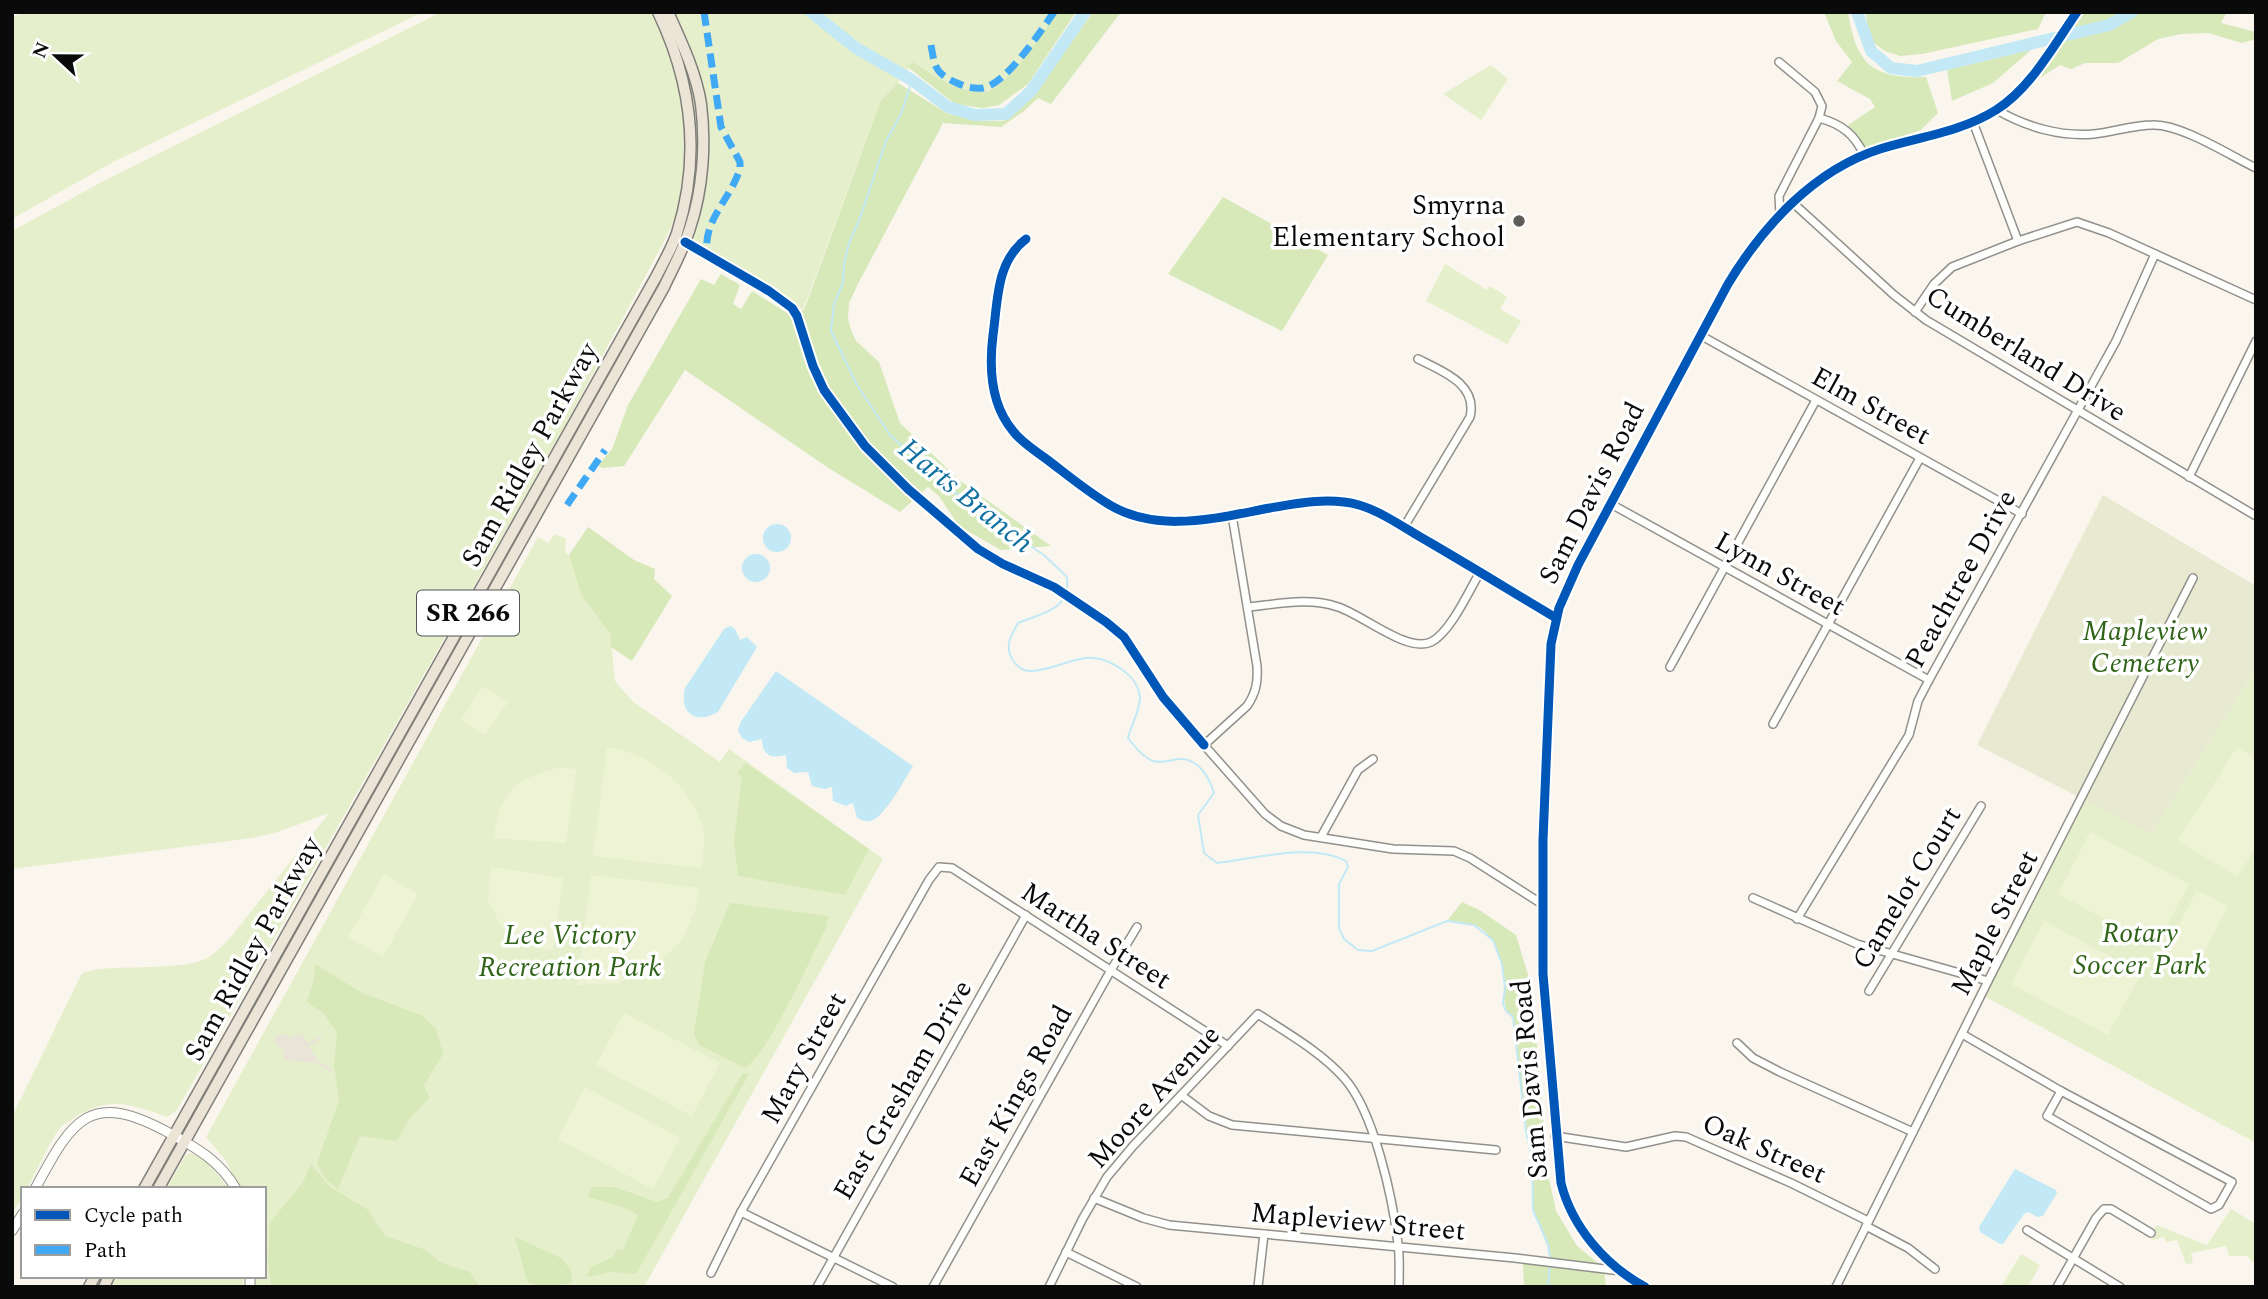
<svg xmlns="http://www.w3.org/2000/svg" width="2268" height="1299" viewBox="0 0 2268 1299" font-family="Spectral,serif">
<rect width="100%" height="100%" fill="#faf6ed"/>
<g fill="#e6efcb">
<polygon points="27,12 423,12 115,161 12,219 12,17"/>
<path d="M441,12H1057C1041,35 1014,80 988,90C983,93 972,92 966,90C947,86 929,73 913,63L898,83L881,100L803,310L692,238L693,235L674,219L669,232L562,431L177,1110L167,1117C130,1103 104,1095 70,1121C67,1123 64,1124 61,1127C52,1136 35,1175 27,1189H23V1197L12,1213V1117L81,975C93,962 177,973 205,959C215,954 222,946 230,938L329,813L275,833L252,838L12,869V231L102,182Z"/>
<polygon points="1491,65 1508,79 1481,120 1443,94"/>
<polygon points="1445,264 1487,290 1490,286 1507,297 1500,309 1521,321 1507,344 1426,301"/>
<polygon points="555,534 566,539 565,552 569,555 581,594 610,634 615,681 632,701 720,762 729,749 883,859 644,1287 254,1287 253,1276 264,1276 264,1189 240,1189 226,1161 206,1137 538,537 548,543"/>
<polygon points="2256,669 2256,1143 1984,996 2083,799 2151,834"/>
<polygon points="191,1153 206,1160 229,1189 166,1189 186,1155"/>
<polygon points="2231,1209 2256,1224 2256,1265 2247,1256 2229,1256 2226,1246 2191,1253 2193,1263 2186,1264 2177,1240 2166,1242 2164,1237 2152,1240 2156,1225 2207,1245"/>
<polygon points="2021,1254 2040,1265 2028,1287 2001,1287"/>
<polygon points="117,1276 243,1276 243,1287 111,1287"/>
</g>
<g fill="#d7e8b9">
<path d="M1057,12H1076L1028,84L999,105L983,108L955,104L908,67L912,62C929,72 947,86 966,90C972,92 983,93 988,91C1012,81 1042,34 1057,12Z"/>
<polygon points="1093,12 1121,12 1051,104 1038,98 1024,111 1001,127 943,123 858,284 849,303 848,318 851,330 856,341 879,362 900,423 959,480 1051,546 1001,550 959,526 939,496 928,487 900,512 827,467 685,370 624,466 603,468 598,466 612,449 628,405 701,279 714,285 721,274 740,285 733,304 741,309 752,291 787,313 804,310 881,100 898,83 948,114 983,121 1003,121 1035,94"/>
<path d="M1824,12H1848C1856,65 1873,79 1926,77L1938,113L1921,130L1866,148L1847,126L1875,107L1870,99L1837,81L1852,62L1836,41Z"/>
<polygon points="1866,12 2046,12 2038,29 1922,54 1900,56 1885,51 1874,43 1867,28"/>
<polygon points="2082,12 2227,12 2221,23 2256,32 2256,39 2242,43 2208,33 2181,34 2158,39 2118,63 2085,63 2071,69 2060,65 2040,78"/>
<polygon points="2031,50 1993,83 1952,101 1947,70"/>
<polygon points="1223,197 1328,255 1282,331 1168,274"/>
<polygon points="588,527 634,560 655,569 654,579 672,596 632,661 611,647 610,634 581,594 569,555"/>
<polygon points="746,763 869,849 845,895 738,876 734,842 742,777 737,773"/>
<path d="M1462,902L1481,911L1516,935L1532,988L1548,1174L1556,1211L1577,1246L1604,1268L1606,1287H1524L1523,1263L1531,1260L1550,1263L1551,1255L1533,1210L1532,1158L1526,1131L1513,1018C1502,1007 1505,1002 1505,988C1505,965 1497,935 1475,925C1467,922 1456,922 1447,921Z"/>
<path d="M730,903L828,916L826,928C810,959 770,1051 745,1068L699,1045L694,1034L705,962Z"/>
<polygon points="315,964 362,993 423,1016 436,1029 443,1054 424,1085 429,1098 409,1119 397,1141 360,1136 338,1189 325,1178 317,1164 339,1100 334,1065 337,1032 324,1014 307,1002 314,980"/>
<polygon points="743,1073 749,1074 636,1274 612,1272 587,1277 591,1267 613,1257 617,1249 623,1250 638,1215 623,1207 588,1197 592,1187 614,1187 657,1202 668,1198"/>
<polygon points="311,1164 330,1187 367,1209 385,1236 423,1249 442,1263 470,1272 480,1287 271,1287 268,1260 270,1223 303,1182"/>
<path d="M515,1237L561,1258L571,1270L572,1283C557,1285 539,1290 527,1281Z"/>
</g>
<polygon fill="#e7ead0" points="2103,495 2256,586 2256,669 2151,834 1977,745"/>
<g fill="#eff3d5">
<polygon points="483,686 508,702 485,735 461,720"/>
<path d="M607,747C650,754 688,782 702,825C706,837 702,855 702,868L593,856Z"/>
<polygon points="2237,747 2256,759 2256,848 2237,877 2178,840"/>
<path d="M558,768L576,769L566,843L494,838C500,791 514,780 558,768Z"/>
<polygon points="2090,832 2189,884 2156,946 2058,894"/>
<polygon points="491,867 563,878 553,951 522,944 502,928 488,900"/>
<polygon points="384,874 418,894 383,957 348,937"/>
<polygon points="591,875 700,888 695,911 682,940 658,965 619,983 577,985"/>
<polygon points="2197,890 2228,906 2195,970 2164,954"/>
<polygon points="2044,921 2141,973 2108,1035 2011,984"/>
<polygon points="624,1013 720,1063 692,1116 596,1065"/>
<polygon points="585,1087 680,1138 653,1189 558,1139"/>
</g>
<polygon fill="#eae4d8" points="285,1034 293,1041 290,1036 301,1034 308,1043 322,1036 323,1038 309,1046 318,1061 331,1068 332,1073 317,1063 285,1060 282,1050 288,1050 277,1046 274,1036"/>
<g fill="#c2e9f5">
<circle cx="777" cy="538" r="14"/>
<circle cx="756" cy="568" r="14"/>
<path d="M730,626L735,629L740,640L747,637L757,647L718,712C696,725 679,713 685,688L724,629Z"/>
<path d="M776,671L913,766C905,779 886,814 873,820C867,823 862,820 857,818L853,803L846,806L833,801L832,787L825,789L812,786L808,772L794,773L787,768L786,755C771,759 762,755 762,739L749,742L742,738L738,731L740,723Z"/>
<polygon points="2015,1169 2056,1190 2057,1193 2043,1216 2037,1217 2029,1212 2024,1214 2003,1244 2000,1244 1980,1232 1979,1227"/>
</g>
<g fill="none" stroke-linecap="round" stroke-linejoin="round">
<g stroke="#c2e9f5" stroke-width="2">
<path d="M912,80L901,114L886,141L860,218L849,243L844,264L843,283L834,304L831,331L857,385L890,435L946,486L1045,556L1067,577C1071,610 1043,613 1018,623C1015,629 1010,636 1009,643C1007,657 1018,672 1033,671C1071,667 1087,643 1124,671C1133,678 1139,686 1140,697C1140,711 1131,725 1128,738C1135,747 1143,757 1153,761C1163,764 1172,759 1181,759C1199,759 1210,779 1214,793L1198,815L1204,853L1217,863C1254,859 1312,842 1346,861L1348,867L1339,884V928L1344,939L1358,950L1372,951L1447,921L1474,925L1493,940L1502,964L1505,988L1503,1003L1506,1011L1513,1017L1526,1131L1532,1158L1533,1210L1548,1244L1550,1258"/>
<polyline points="1548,1287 1550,1263"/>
</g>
<g stroke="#c2e9f5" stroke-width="12">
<polyline points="811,12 856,48 912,80 948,107 975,115 1006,114 1031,91 1085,12"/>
<polyline points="1857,12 1871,51 1891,68 1917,71 2109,25 2132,12"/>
</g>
<defs>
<g id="minor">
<polyline points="1779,62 1815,92 1822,106 1819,118 1779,196 1780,214"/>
<path d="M1997,110C2026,127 2061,137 2094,134C2113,132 2133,125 2153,125C2181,124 2229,155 2256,168"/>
<path d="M1819,118C1842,124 1855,135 1864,155"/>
<polyline points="1973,122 2018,241"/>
<polyline points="1792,202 1894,295 1926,320 2256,516"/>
<path d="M1026,239C996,262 998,300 993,335C989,367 991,405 1013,431C1021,442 1034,450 1045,458C1065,473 1084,489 1105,502C1155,535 1216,518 1270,508C1298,503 1330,497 1359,505C1383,512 1407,530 1429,542C1472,567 1514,593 1556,618"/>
<polyline points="1915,312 1934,284 1952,267 2018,241 2077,222 2109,233 2256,300"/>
<polyline points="1700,335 2022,514"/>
<polyline points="2189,477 2256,341"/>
<polyline points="1611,504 1929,680"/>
<path d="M1232,515L1257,666C1258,682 1256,693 1247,706L1204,745L1265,814L1281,826L1304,835L1393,849L1454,851L1470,858L1542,904"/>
<path d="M1404,527L1470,417C1478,384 1442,371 1418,359"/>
<path d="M1248,607C1278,604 1309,597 1338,607C1363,615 1407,653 1431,642C1450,633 1469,591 1480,572"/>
<polyline points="1670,667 1816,400"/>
<polyline points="1773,724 1920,458"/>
<polyline points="1321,837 1358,770 1373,759"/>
<polyline points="1753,898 1857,944 1988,981"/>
<polyline points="1797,919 1909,735 1918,701 1929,680 2116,341 2155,254"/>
<polyline points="1869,991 1981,806"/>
<polyline points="1962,1034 2061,1091"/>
<polyline points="1737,1043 1753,1058 1780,1072 1913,1132"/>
<polygon points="2061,1091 2232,1182 2219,1205 2211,1209 2047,1116"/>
<polyline points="1181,1095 1209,1116 1232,1125 1496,1150"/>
<polyline points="1555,1136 1626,1147 1675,1136 1686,1137 1791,1183 1868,1221"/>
<polyline points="1094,1198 1143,1218 1169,1225 1515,1258 1621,1271"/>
<polyline points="741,1212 893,1287"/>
<polyline points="1866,1226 1908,1248 1935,1269"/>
<polyline points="2027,1230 2120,1287"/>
<polyline points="1066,1252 1137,1287"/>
<polyline points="711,1273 741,1212 929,880 939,867 952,868 1228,1046"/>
<polyline points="817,1287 1026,915"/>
<polyline points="933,1287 1111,970 1137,927"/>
<path d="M1049,1287L1083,1218L1107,1177L1133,1146L1258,1014C1287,1033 1321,1052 1344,1078C1374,1111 1393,1199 1398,1244C1400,1258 1399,1273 1399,1287"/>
<polyline points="1258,1287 1264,1234"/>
<polyline points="1836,1287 1988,981 2193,578"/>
<polyline points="2057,1287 2096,1218 2104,1209 2111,1209 2151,1233"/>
</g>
<g id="tertiary">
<path d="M35,1189C73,1118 90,1089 171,1134C197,1148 221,1162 236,1189"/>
<polyline points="12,1231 23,1213"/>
<polyline points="250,1276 250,1287"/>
<path d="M1645,1287C1605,1265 1572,1227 1561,1183L1543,974V840L1551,644L1559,608L1578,565L1728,284C1763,226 1814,170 1880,149C1919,137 1961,132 1996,110C2031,88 2054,45 2077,12"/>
</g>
<g id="primary">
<path d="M144,1189L656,277C663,263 672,248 677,233C701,157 692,83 658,12"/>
<path d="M158,1189L664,287C673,268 684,248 690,228C703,189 706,144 701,104C696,72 681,41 668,12"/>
<polyline points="89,1287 95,1276"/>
<polyline points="104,1287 109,1276"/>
</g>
</defs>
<use href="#minor" stroke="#92908c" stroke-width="10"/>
<use href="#tertiary" stroke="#92908c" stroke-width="11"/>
<use href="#primary" stroke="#7f7e7a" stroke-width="13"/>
<use href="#minor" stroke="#fefefc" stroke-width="7"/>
<use href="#tertiary" stroke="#fefefc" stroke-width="9"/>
<use href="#primary" stroke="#ece4d6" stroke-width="10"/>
<g stroke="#3fa9f5" stroke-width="7" stroke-dasharray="14 7" stroke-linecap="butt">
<path d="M704,12L721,127L740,162V168C731,200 703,218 707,254"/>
<path d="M931,45C935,68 935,73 957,83C965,87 974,89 983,88C1006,84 1041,31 1054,12"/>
<polyline points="567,505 605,450"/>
</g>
<defs>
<g id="cycleway">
<path d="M1026,239C996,262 998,300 993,335C989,367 991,405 1013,431C1021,442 1034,450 1045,458C1065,473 1084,489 1105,502C1155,535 1216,518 1270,508C1298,503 1330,497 1359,505C1383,512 1407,530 1429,542C1472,567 1514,593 1556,618"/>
<polyline points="685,242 769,291 792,308 797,316 813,366 824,390 865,446 908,489 978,549 1003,564 1054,587 1106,622 1124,637 1163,697 1204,745"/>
<path d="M1645,1287C1605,1265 1572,1227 1561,1183L1543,974V840L1551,644L1559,608L1578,565L1728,284C1763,226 1814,170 1880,149C1919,137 1961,132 1996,110C2031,88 2054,45 2077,12"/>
</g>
</defs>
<use href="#cycleway" stroke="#fff" stroke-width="13"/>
<use href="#cycleway" stroke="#0057b8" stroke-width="9"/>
</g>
<circle fill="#5e5d59" stroke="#fff" stroke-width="2.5" cx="1519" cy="221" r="7"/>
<g text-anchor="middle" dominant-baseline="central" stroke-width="7" stroke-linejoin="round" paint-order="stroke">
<rect fill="#fff" stroke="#545454" stroke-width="2" x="417" y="590.5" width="102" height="45" rx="5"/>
<g font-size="26" font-weight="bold" fill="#0a0a0a">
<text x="468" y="613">SR 266</text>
</g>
<g font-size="28" fill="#0a0a0a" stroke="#fff" text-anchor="end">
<text x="1505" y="205">Smyrna<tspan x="1505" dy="32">Elementary School</tspan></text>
</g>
<g font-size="28" fill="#0a0a0a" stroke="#fff">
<text transform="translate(2026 354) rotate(32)">Cumberland Drive</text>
<text transform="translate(1871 406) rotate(29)">Elm Street</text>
<text transform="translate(530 455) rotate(-61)">Sam Ridley Parkway</text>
<text transform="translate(1592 493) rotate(-63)">Sam Davis Road</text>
<text transform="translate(1780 574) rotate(29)">Lynn Street</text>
<text transform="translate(1961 579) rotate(-61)">Peachtree Drive</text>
<text transform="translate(1907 888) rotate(-59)">Camelot Court</text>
<text transform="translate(1995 923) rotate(-63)">Maple Street</text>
<text transform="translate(1096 936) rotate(33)">Martha Street</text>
<text transform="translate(253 949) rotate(-61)">Sam Ridley Parkway</text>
<text transform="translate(804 1058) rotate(-61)">Mary Street</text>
<text transform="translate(1530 1079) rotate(-95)">Sam Davis Road</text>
<text transform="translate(903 1090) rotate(-60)">East Gresham Drive</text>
<text transform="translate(1016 1096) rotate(-61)">East Kings Road</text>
<text transform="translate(1154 1097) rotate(-48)">Moore Avenue</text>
<text transform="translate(1764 1149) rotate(24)">Oak Street</text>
<text transform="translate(1358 1222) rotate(5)">Mapleview Street</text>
</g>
<g font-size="28" font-style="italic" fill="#306419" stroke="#fff">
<text x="2145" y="631">Mapleview<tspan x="2145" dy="32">Cemetery</tspan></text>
<text x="2140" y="933">Rotary<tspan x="2140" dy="32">Soccer Park</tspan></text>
<text x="570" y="935">Lee Victory<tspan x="570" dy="32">Recreation Park</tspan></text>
</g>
<g font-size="30" font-style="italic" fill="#0f70a1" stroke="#fff">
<text transform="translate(966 496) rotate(39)">Harts Branch</text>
</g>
</g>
<rect width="2268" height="1299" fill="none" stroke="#0a0a0a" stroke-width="28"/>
<rect x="21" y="1187" width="245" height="91" fill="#ffffff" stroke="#9d9d9d" stroke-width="2"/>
<rect x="35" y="1210" width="35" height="10" fill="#0057b8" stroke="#9d9d9d" stroke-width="2"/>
<text x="84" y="1222" font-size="21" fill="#0a0a0a">Cycle path</text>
<rect x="35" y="1245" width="35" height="10" fill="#3fa9f5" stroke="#9d9d9d" stroke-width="2"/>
<text x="84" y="1257" font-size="21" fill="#0a0a0a">Path</text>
<g transform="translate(56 56) rotate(292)" stroke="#ffffff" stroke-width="5" paint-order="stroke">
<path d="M0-5L12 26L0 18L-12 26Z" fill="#0a0a0a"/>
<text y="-10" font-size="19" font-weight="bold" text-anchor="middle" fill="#0a0a0a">N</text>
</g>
</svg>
